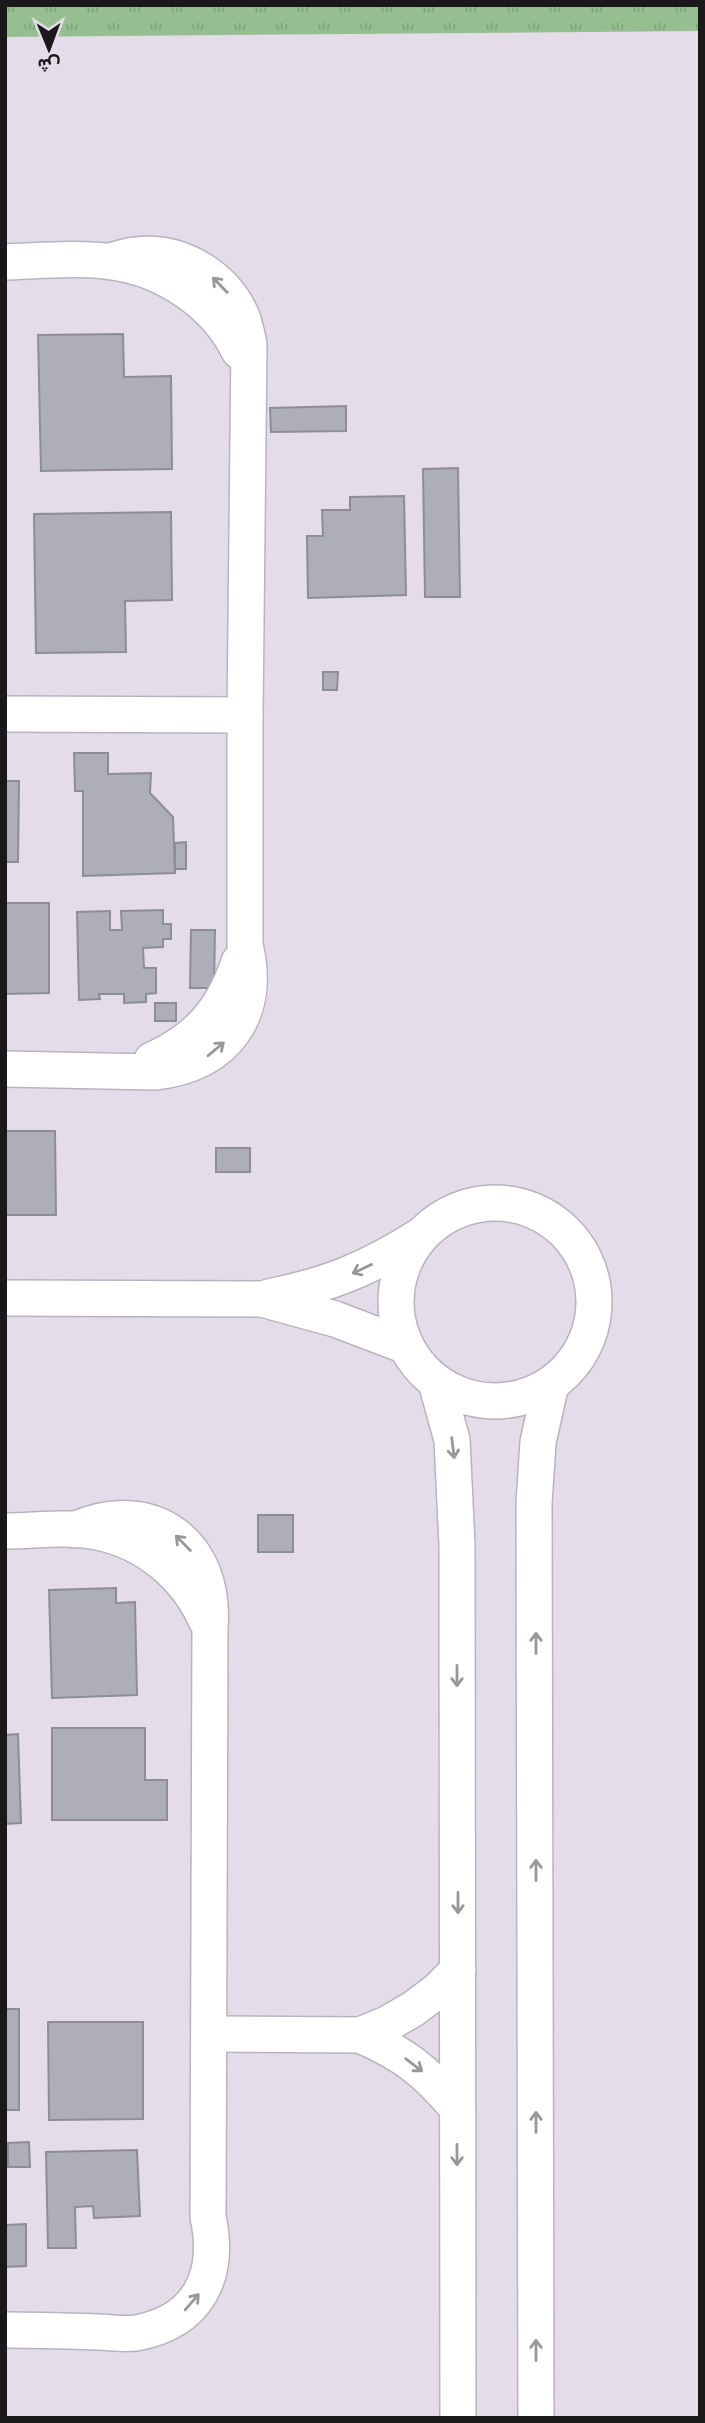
<svg xmlns="http://www.w3.org/2000/svg" width="705" height="2423" viewBox="0 0 705 2423" font-family="Raleway,Vazirmatn,sans-serif">
<defs>
<pattern id="park-tufts" width="24" height="20" patternUnits="userSpaceOnUse" patternTransform="scale(1.75)"><rect width="24" height="20" fill="#96bf91"/><path d="M3 7l-1-3M5 7V3M7 7l1-3M15 17l-1-3M17 17v-4M19 17l1-3" fill="none" stroke="#81a37c"/></pattern>
</defs>
<rect width="100%" height="100%" fill="#e4dde9"/>
<polygon fill="url(#park-tufts)" points="5,5 700,5 700,31 5,37"/>
<g fill="#adaeba" stroke="#8d8d99" stroke-width="2">
<polygon points="123,334 124,377 171,376 172,469 41,471 38,335"/>
<polygon points="346,406 346,431 271,432 270,408"/>
<polygon points="458,468 460,597 425,597 423,469"/>
<polygon points="404,496 406,595 308,598 307,536 323,536 322,510 350,510 350,497"/>
<polygon points="171,512 172,600 125,601 126,652 36,653 34,514"/>
<polygon points="323,672 338,672 337,690 323,690"/>
<polygon points="74,753 108,753 108,774 151,773 150,793 173,817 175,873 83,876 83,791 75,791"/>
<polygon points="5,781 19,781 18,862 5,862"/>
<polygon points="186,842 186,869 175,869 175,843"/>
<polygon points="5,903 49,903 49,993 5,994"/>
<polygon points="163,910 163,924 171,924 171,939 163,939 163,947 143,948 144,968 156,968 156,993 146,994 146,1002 124,1003 124,994 99,994 100,999 79,1000 77,912 110,911 110,930 122,930 121,911"/>
<polygon points="191,930 215,930 214,988 190,988"/>
<rect x="155" y="1003" width="21" height="18"/>
<polygon points="5,1131 55,1131 56,1215 5,1215"/>
<rect x="216" y="1148" width="34" height="24"/>
<rect x="258" y="1515" width="35" height="37"/>
<polygon points="116,1588 116,1603 135,1602 137,1695 52,1698 49,1590"/>
<polygon points="52,1728 145,1728 145,1780 167,1780 167,1820 52,1820"/>
<polygon points="18,1734 21,1823 5,1824 5,1735"/>
<rect x="5" y="2009" width="14" height="101"/>
<polygon points="48,2022 143,2022 143,2119 49,2120"/>
<polygon points="29,2142 30,2167 8,2167 8,2143"/>
<polygon points="137,2150 140,2216 94,2218 93,2206 75,2207 76,2248 48,2248 46,2152"/>
<polygon points="26,2224 26,2266 6,2267 6,2225"/>
</g>
<g fill="none" stroke-linecap="round" stroke-linejoin="round">
<defs>
<g id="street">
<path d="M5,262C37,261 82,257 112,262C164,269 216,303 239,351"/>
<polyline points="5,714 245,715"/>
<path d="M152,1060C199,1039 223,1010 239,962"/>
<path d="M5,1069L155,1072C226,1064 262,1015 245,945V715L249,344C247,335 245,325 242,317C225,277 181,250 137,255C128,255 119,259 110,261"/>
<circle cx="495" cy="1302" r="99"/>
<path d="M269,1297C328,1285 368,1269 420,1236"/>
<polyline points="5,1298 262,1299 335,1319 406,1346"/>
<polyline points="436,1382 452,1440 457,1545 458,2418"/>
<path d="M5,1531C35,1531 68,1526 97,1532C145,1541 186,1575 206,1620"/>
<polyline points="210,2034 360,2035 387,2024 413,2009 437,1991 458,1970"/>
<path d="M360,2035C404,2054 426,2071 457,2108"/>
<path d="M5,2330C36,2330 67,2331 98,2332C110,2332 124,2335 136,2333C198,2322 221,2276 208,2217L210,1628C217,1544 152,1495 74,1530"/>
<polyline points="536,2418 534,1503 538,1442 551,1384"/>
</g>
</defs>
<use href="#street" stroke="#b9b3be" stroke-width="38"/>
<use href="#street" stroke="#fff" stroke-width="35"/>
</g>
<defs><path id="oneway-shaft" d="M-6 0H5M1.5-3L5.5 0L1.5 3" fill="none" stroke-width="1.6" stroke-linecap="round" stroke-linejoin="round" transform="scale(1.75)"/></defs>
<g stroke="#989799">
<use href="#oneway-shaft" transform="translate(220 285) rotate(-134)"/>
<use href="#oneway-shaft" transform="translate(216 1049) rotate(-40)"/>
<use href="#oneway-shaft" transform="translate(362 1269) rotate(155)"/>
<use href="#oneway-shaft" transform="translate(453 1448) rotate(83)"/>
<use href="#oneway-shaft" transform="translate(183 1543) rotate(-135)"/>
<use href="#oneway-shaft" transform="translate(536 1643) rotate(-90)"/>
<use href="#oneway-shaft" transform="translate(457 1676) rotate(90)"/>
<use href="#oneway-shaft" transform="translate(536 1870) rotate(-90)"/>
<use href="#oneway-shaft" transform="translate(458 1903) rotate(90)"/>
<use href="#oneway-shaft" transform="translate(414 2065) rotate(37)"/>
<use href="#oneway-shaft" transform="translate(536 2122) rotate(-90)"/>
<use href="#oneway-shaft" transform="translate(457 2155) rotate(90)"/>
<use href="#oneway-shaft" transform="translate(192 2302) rotate(-49)"/>
<use href="#oneway-shaft" transform="translate(536 2350) rotate(-90)"/>
</g>
<rect width="705" height="2423" fill="none" stroke="#1b181c" stroke-width="14"/>
<g transform="translate(49 49) rotate(179)" stroke="#e4dde9" stroke-width="5" paint-order="stroke">
<path d="M0-5L12 26L0 18L-12 26Z" fill="#1b181c"/>
<text y="-10" font-size="19" font-weight="bold" text-anchor="middle" fill="#1b181c">ش</text>
</g>
</svg>
